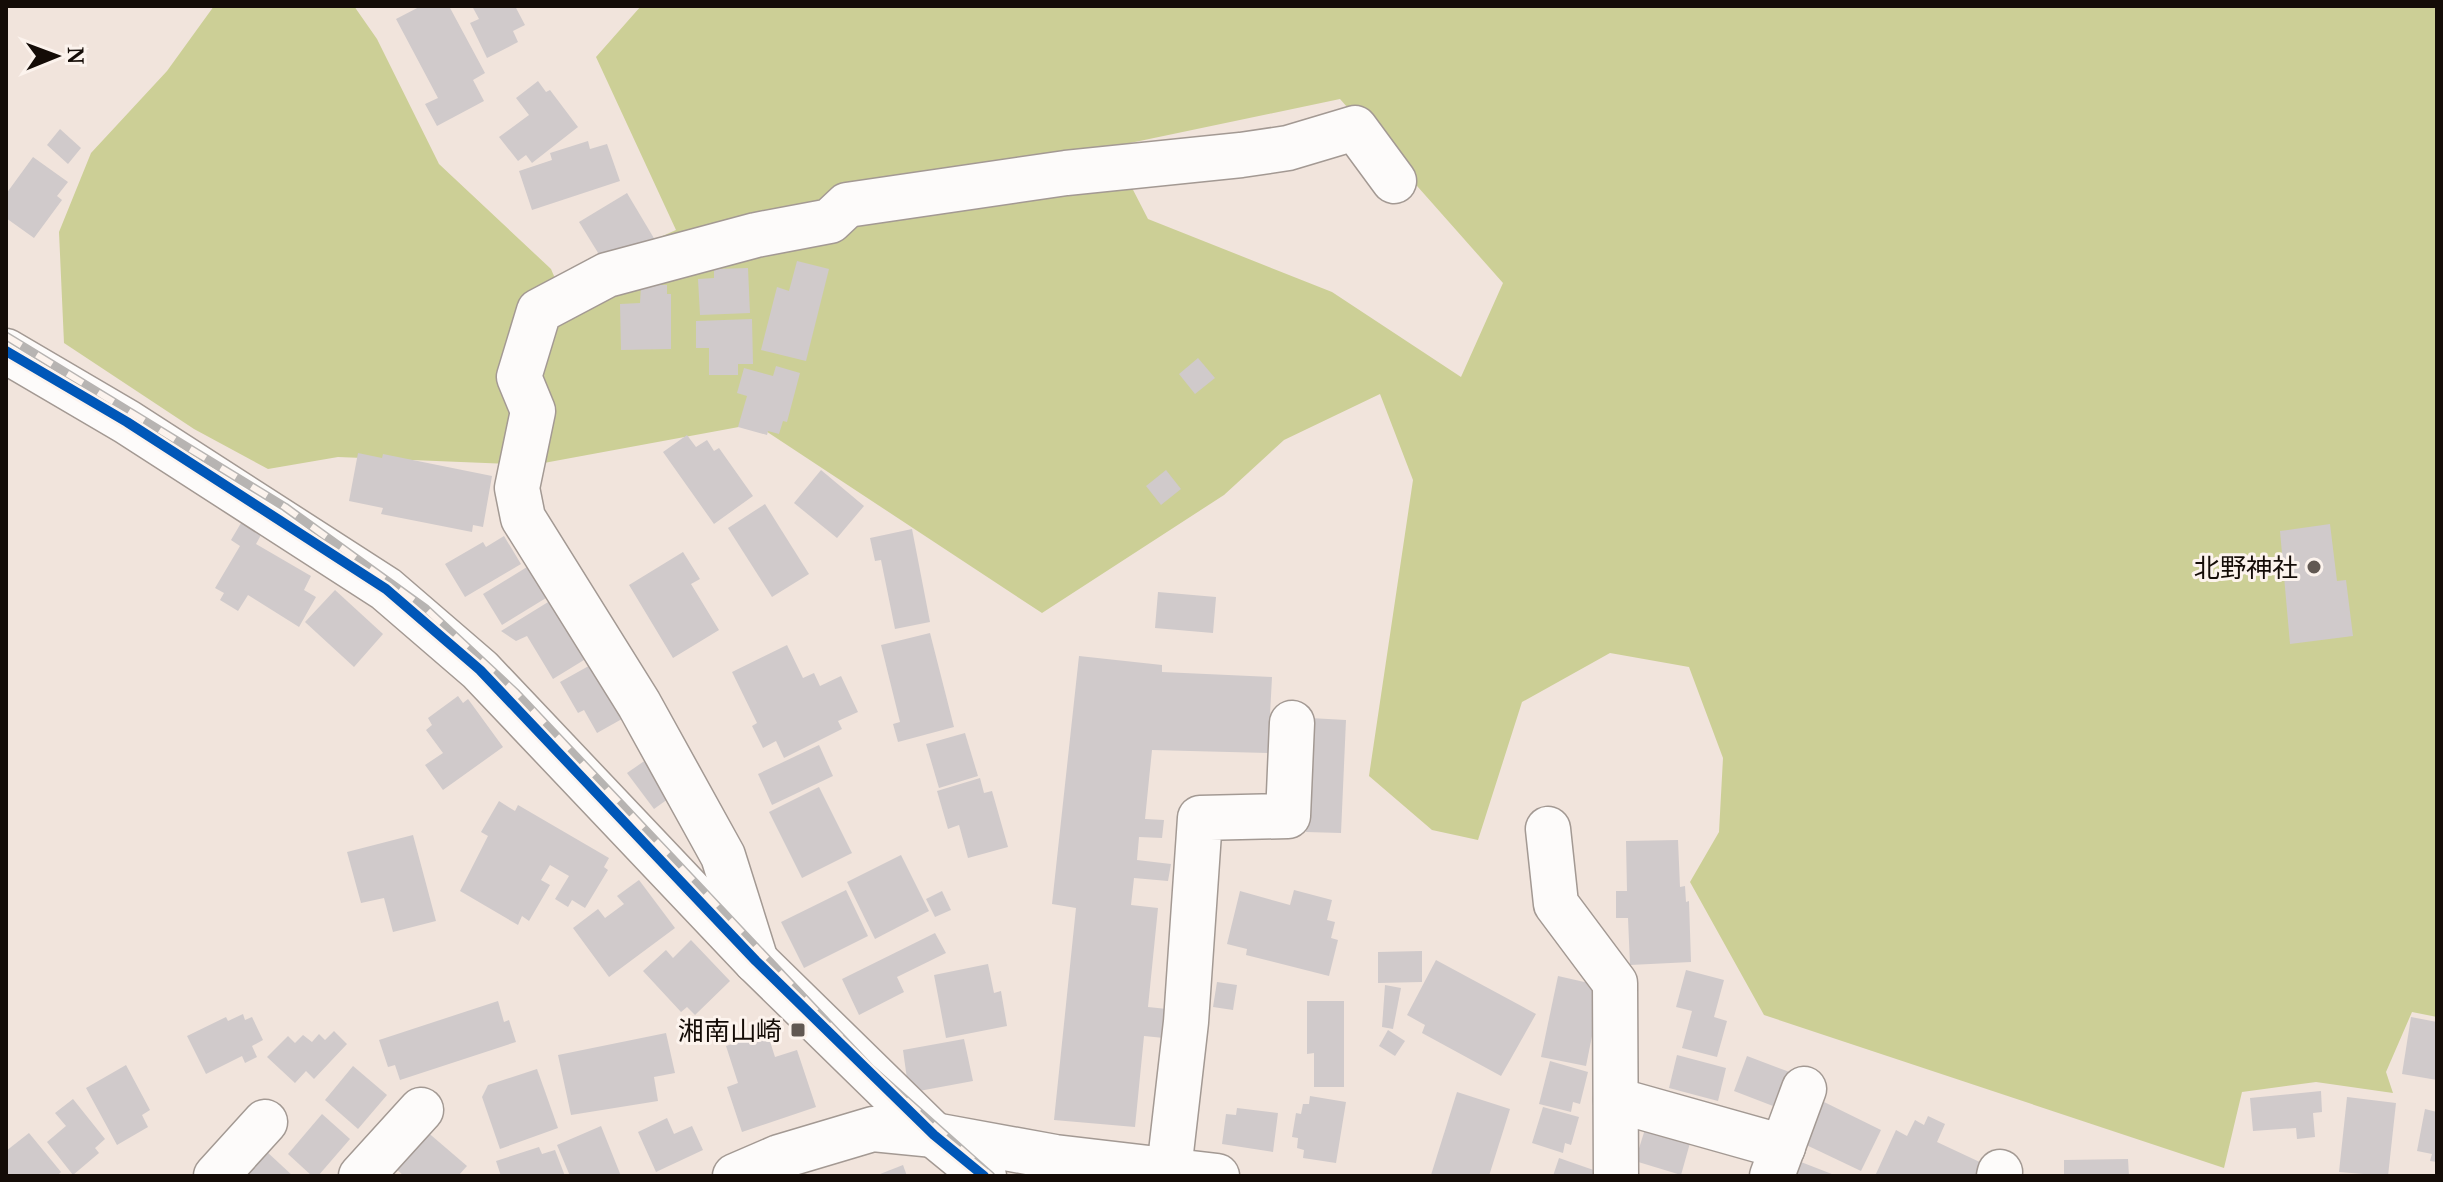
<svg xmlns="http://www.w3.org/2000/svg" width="2443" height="1182" viewBox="0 0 2443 1182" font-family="'Noto Serif','Noto Sans JP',serif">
<rect width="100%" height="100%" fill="#f1e4dc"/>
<path fill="#cccf96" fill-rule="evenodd" d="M214,6H354L377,39L439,164L551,269L557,283L676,230L596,57L641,6H2437V1017L2412,1012L2386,1072L2393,1093L2316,1082L2242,1092L2224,1168L1764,1015L1690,882L1719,832L1723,758L1689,667L1610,653L1522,702L1478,840L1432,830L1369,776L1413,480L1380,394L1284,440L1224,495L1042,613L755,424L533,465L338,457L268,469L194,429L64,343L59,232L91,153L167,71ZM1340,99L1503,283L1461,377L1332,292L1148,219L1111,147Z"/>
<g fill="#d0cacb">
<polygon points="421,6 449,6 485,73 473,80 484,101 437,126 425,104 438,98 396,19"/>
<polygon points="472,6 515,6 525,25 513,31 518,42 487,58 470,23 479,19"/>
<polygon points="538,81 546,92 550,90 578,127 532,163 526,155 518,161 499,137 529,115 516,98"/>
<polygon points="60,129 81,148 68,164 47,145"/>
<polygon points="588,141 590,149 607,144 620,181 532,210 519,171 552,160 550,153"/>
<polygon points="33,157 68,182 57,196 62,200 34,238 6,218 6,194"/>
<polygon points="627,193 655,240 600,256 579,222"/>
<polygon points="797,261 829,269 806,361 761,350 777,287 789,291"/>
<polygon points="748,268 750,313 700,315 698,279 714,278 714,269"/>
<polygon points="641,285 667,285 667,294 671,294 671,349 621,350 620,304 640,303"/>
<polygon points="752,319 753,364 738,364 738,375 709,375 709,348 696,348 696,321"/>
<polygon points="1198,358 1215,378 1195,394 1179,374"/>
<polygon points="776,366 800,373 787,422 783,421 779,434 768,431 767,435 738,427 747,396 737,393 744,368 773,376"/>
<polygon points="687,435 696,447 707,440 714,451 719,448 753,496 714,524 663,452"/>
<polygon points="358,453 382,458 383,454 492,476 483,527 473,525 472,532 381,514 383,508 349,501"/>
<polygon points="821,470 864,506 837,538 794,503"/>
<polygon points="1166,470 1181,489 1161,505 1146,486"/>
<polygon points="765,504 809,574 772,597 728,528"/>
<polygon points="241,523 261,535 256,544 311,576 304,590 316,597 299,627 248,595 238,611 220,600 224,593 215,588 240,546 231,540"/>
<polygon points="2330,524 2337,581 2346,580 2353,636 2290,644 2280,531"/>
<polygon points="912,529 930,622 895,629 881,560 875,561 870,538"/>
<polygon points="504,536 521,564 465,597 445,564 483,542 486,547"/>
<polygon points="683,552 700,579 691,584 719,630 673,658 629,585"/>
<polygon points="527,567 546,598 502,625 483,594"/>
<polygon points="335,590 383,634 354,667 305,622"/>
<polygon points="1158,592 1216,597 1213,633 1155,628"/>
<polygon points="553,599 597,652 553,679 527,636 516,641 501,631"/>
<polygon points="930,633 954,727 898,742 893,724 900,722 881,645"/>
<polygon points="787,645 803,678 814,673 820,686 841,676 858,712 838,721 842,729 784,758 776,741 763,748 752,726 757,723 732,672"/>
<polygon points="1079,656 1162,665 1162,672 1272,677 1268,753 1152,750 1145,819 1164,820 1162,838 1139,837 1137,860 1171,864 1168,881 1134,878 1131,905 1158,908 1148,1007 1167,1009 1164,1038 1144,1036 1135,1127 1054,1120 1076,908 1052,904"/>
<polygon points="603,658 629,715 597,733 584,710 578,713 560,682"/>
<polygon points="458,696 463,703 468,699 503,747 443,790 425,765 443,753 426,730 432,725 428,718"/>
<polygon points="1310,718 1346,720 1341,833 1306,832"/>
<polygon points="965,733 978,776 939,788 926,744"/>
<polygon points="819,745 833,776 772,805 758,774"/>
<polygon points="653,755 679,791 654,809 627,773"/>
<polygon points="980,778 984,793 992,791 1008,847 968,858 959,825 948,829 937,791"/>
<polygon points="819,787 852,853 802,878 769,812"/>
<polygon points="499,801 515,811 518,805 609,858 604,867 608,870 585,908 572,900 568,907 555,899 569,876 550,865 541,880 550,885 529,921 522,916 518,925 460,891 488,836 481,832"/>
<polygon points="413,835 436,921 393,932 384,898 361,903 347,852"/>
<polygon points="1678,840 1680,887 1685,886 1686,902 1689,901 1691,962 1630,965 1628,918 1616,918 1616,891 1627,891 1626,841"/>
<polygon points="901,855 929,911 875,939 847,882"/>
<polygon points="639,880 675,928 609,977 573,928 598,909 605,918 624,904 617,896"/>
<polygon points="846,890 868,936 804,968 781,922"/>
<polygon points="1294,890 1332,900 1327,920 1335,922 1331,938 1338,940 1329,976 1246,955 1247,949 1227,944 1240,891 1290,905"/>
<polygon points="942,891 951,910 935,917 926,899"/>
<polygon points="935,933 946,953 897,977 904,992 859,1015 842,979"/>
<polygon points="691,940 730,981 695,1015 687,1007 681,1012 643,971 666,950 673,958"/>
<polygon points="1422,951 1422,982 1378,983 1378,952"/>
<polygon points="1436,960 1536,1014 1501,1076 1422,1033 1425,1025 1407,1015"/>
<polygon points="988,964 994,993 1001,991 1007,1026 946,1038 934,975"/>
<polygon points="1686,970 1724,980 1714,1017 1727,1021 1717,1057 1682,1048 1692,1011 1676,1007"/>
<polygon points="1558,976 1602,986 1586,1066 1541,1057"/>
<polygon points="1217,982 1237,985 1233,1010 1213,1007"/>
<polygon points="1385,985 1401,988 1393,1029 1382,1027"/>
<polygon points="498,1001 504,1022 509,1020 516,1042 400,1080 395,1065 388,1067 379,1040"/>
<polygon points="1307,1001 1344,1001 1344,1087 1314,1087 1314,1053 1307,1054"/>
<polygon points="243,1014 245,1020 252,1017 263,1040 252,1046 257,1057 245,1063 242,1056 206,1074 187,1036 226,1017 228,1021"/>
<polygon points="2411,1017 2437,1022 2437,1080 2402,1074"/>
<polygon points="1388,1030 1405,1041 1395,1056 1379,1046"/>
<polygon points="334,1031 347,1044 314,1079 306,1071 295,1083 267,1057 288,1036 295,1043 303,1035 312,1042 319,1034 325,1040"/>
<polygon points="767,1032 775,1057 797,1050 816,1107 742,1132 727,1087 738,1083 726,1046"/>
<polygon points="666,1033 675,1073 654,1077 658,1101 571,1115 558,1055"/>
<polygon points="964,1039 973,1081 919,1091 907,1079 903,1050"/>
<polygon points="1677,1055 1726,1068 1718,1101 1669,1088"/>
<polygon points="1747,1056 1795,1074 1786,1096 1778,1093 1773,1106 1734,1091"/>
<polygon points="1550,1061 1588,1072 1580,1104 1573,1102 1571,1112 1539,1104"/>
<polygon points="126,1065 150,1110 142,1115 148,1127 117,1145 86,1088"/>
<polygon points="353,1066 387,1095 358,1129 325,1100"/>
<polygon points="537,1069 558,1128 500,1149 482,1097 488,1085"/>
<polygon points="2321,1091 2322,1112 2313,1113 2315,1137 2297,1139 2296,1128 2253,1131 2250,1098"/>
<polygon points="1457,1092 1510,1109 1489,1176 1431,1175"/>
<polygon points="1310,1096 1346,1102 1336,1163 1303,1158 1304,1150 1297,1148 1298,1138 1292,1137 1296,1113 1301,1114 1303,1104 1309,1104"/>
<polygon points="2347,1097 2396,1103 2388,1176 2339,1172"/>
<polygon points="73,1099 105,1139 95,1148 99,1153 73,1175 47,1142 66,1126 55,1113"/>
<polygon points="1820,1100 1881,1130 1861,1171 1800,1142"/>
<polygon points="1543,1107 1579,1117 1571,1145 1565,1143 1563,1153 1532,1143"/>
<polygon points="1237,1108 1278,1113 1273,1152 1222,1144 1226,1114 1236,1115"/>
<polygon points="2425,1109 2437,1112 2437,1162 2430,1161 2432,1154 2417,1151"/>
<polygon points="322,1114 350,1139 318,1176 312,1176 288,1154"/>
<polygon points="1928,1116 1945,1124 1937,1142 1984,1164 1978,1176 1875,1176 1896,1130 1907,1136 1915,1120 1924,1125"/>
<polygon points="667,1118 674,1134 692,1126 703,1150 656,1172 638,1132"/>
<polygon points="1647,1123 1692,1136 1681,1175 1635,1161"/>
<polygon points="601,1126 621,1176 570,1176 557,1145"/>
<polygon points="425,1130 467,1166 458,1176 404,1176 394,1167"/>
<polygon points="29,1133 61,1172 57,1176 6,1175 6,1151"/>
<polygon points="539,1147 542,1154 555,1150 565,1176 501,1176 496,1161"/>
<polygon points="266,1151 293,1176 246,1176"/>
<polygon points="1559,1158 1605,1174 1604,1176 1553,1176"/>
<polygon points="2128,1159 2129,1176 2064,1176 2064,1160"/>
<polygon points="1801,1162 1837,1176 1796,1176"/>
<polygon points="903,1165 907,1176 875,1176"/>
</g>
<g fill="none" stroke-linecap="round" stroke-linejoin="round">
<defs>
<g id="minor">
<polyline points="6,351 127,422 386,589 480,670 756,961 934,1135 984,1176"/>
<polyline points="1548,829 1556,904 1615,983 1616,1176"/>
<polyline points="756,961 723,856 639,704 523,518 517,488 533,411 519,377 539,311 607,275 756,235 830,221 847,205 1066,173 1241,155 1288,148 1355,128 1394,181"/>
<polyline points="1616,1100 1783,1147"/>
<polyline points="1169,1170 1186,1022 1200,818 1288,816 1292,723"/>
<polyline points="216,1176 265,1122"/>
<polyline points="361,1176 421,1110"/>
<polyline points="735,1176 779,1157 873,1129 934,1135 1055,1157 1217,1176"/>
<polyline points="1772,1176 1804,1089"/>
<polyline points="1999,1176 2000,1172"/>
</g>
</defs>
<use href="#minor" stroke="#a39993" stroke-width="47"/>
<use href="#minor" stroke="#fdfbfa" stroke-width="44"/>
<defs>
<polyline id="rail" points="6,336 285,507 426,609 516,693 870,1068 991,1176"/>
</defs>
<use href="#rail" stroke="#b7b4b2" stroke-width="9"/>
<use href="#rail" stroke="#fcf3ed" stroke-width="6" stroke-dasharray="18" stroke-linecap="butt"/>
<defs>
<polyline id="cycleway" points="6,351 127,422 386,589 480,670 756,961 934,1135 984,1176"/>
</defs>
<use href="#cycleway" stroke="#fcf3ed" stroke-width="15"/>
<use href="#cycleway" stroke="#0057b8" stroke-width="10"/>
</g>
<g fill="#615852" stroke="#fcf3ed" stroke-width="3">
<circle cx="2314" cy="567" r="8"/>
<rect x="790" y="1022" width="16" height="16" rx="4"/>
</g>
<g text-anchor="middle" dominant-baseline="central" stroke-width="6" stroke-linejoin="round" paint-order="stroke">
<g font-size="26" fill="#140c07" stroke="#fcf3ed" text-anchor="end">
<text x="2298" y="567">北野神社</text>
<text x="782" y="1030">湘南山崎</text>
</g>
</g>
<rect width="2443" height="1182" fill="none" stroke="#140c07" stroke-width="16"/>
<g transform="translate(56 56) rotate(89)" stroke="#fcf3ed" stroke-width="6" paint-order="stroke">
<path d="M0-6L14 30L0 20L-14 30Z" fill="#140c07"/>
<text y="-12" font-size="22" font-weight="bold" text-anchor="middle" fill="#140c07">N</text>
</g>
</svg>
